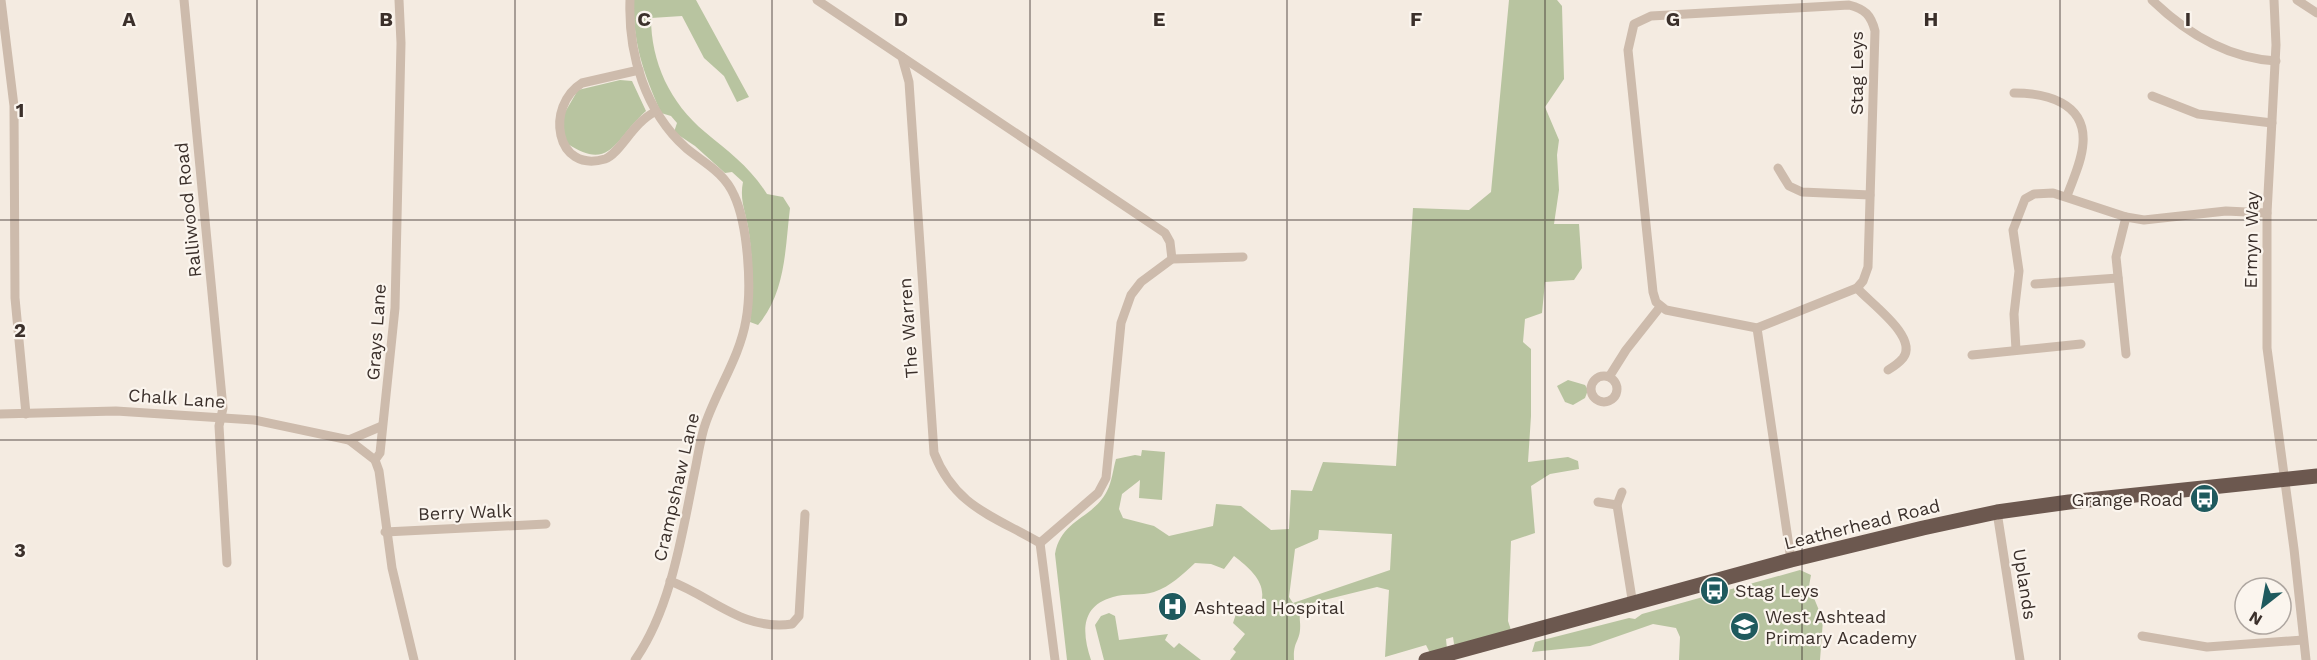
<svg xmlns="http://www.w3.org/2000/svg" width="2317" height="660" viewBox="0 0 2317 660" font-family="'Work Sans',sans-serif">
<rect width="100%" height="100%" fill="#f4ebe1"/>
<g fill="#b8c4a0" fill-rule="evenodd">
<path d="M633,0H696L749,97L737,102L724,76L704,58L682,16L651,18C651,62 670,103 705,132C729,152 750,167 767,194L783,197L790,208C785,249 786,292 758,325L750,322C753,292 753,263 749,233C747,215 739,201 743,182L732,172L725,173L695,146L674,132L677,123L671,116L661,113C643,71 634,47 633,0Z"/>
<path d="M1509,0H1557L1562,6L1564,79L1545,107L1559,140L1557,155L1559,190L1554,224H1579L1582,268L1574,280L1545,282L1542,313L1525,319L1523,342L1531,349V416L1528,462L1568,457L1578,461L1579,469L1550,474L1531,486L1535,533L1511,541L1508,621L1511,630L1457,646L1454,644L1453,637L1446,639L1447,649L1430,653L1426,645L1385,657L1389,590L1377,587L1304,605C1297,620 1301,617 1300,630C1299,642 1293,642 1294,660H1230L1236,652L1233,649L1245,634L1233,623L1239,605L1258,610C1271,586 1252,570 1234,556L1224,569L1211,564L1195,563C1182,575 1171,586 1154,592C1141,596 1126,593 1113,597C1080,606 1082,633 1091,660H1067L1055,554C1061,519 1093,519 1107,491C1112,482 1113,469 1116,459L1135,455L1141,456L1142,450L1165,452L1162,500L1139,498L1140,480L1122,494L1119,509L1123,518L1154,526L1169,536L1213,526L1216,504L1241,506L1271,530L1289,529L1291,490L1312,491L1323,462L1396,466L1413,208L1469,210L1491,192ZM1319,530L1392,534L1390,570L1293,603L1289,597L1295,549L1318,539Z"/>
<path d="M620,80L632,81L646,111C614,139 611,174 565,142L561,119L578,90Z"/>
<polygon points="1568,380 1585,385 1588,390 1585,398 1573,405 1565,402 1557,386"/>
<polygon points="1800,570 1811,575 1809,586 1823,620 1820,660 1679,660 1680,637 1676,628 1653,624 1590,646 1532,652 1535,642 1629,618 1635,619 1642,614"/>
<polygon points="1109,613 1115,616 1119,640 1168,634 1165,640 1174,648 1179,643 1201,660 1104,660 1095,625 1101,616"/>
</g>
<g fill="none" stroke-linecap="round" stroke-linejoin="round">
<g stroke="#cdbbac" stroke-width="9">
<polyline points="1,0 14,106 15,298 26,414"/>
<polyline points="184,0 223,408 219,426 227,563"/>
<path d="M630,0C628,54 645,111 686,148C704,163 724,172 734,195C748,225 752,288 746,320C740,356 718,388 706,422C700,438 698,457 694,475C682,534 671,609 635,660"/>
<polyline points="817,0 1165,233 1170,242 1172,259"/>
<path d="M2152,0C2186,33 2227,58 2276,61"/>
<polyline points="2274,0 2276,45 2267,213 2267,348 2294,549 2306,660"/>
<polyline points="2297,0 2317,13"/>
<path d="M1849,5C1865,9 1871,15 1875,31L1868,267L1863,281L1857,288L1757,328L1666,310L1656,302L1653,292L1628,50L1634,24L1651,16Z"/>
<path d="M902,57L909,82L934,453C955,507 994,516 1040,543L1055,660"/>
<path d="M639,70L582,83C545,106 555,174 605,159C620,154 633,122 655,112"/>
<path d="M2014,93C2045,93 2086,102 2083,143C2082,161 2073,179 2067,196"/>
<polyline points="2152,96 2198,114 2272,123"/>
<polyline points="1778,168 1789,186 1802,192 1870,195"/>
<polyline points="2035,284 2118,278"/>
<path d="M1857,288C1870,303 1919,337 1903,358C1899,363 1893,367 1888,370"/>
<polyline points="1757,328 1791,560"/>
<polyline points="2016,350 2014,314 2019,271 2013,230 2025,199 2034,194 2053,193 2126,217 2144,220 2226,211 2267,213"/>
<polyline points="2126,354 2116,257 2126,217"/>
<polyline points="1972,355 2081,344"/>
<circle cx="1604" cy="389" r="13"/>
<polyline points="1609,377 1626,350 1660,307"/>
<polyline points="0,414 116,411 254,420 349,440 375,460"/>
<polyline points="349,440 382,426"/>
<polyline points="375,460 380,453 395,308 401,43 399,0"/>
<polyline points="375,460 379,471 392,568 414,660"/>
<polyline points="1598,502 1617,505 1622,492"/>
<polyline points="1617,505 1633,605"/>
<polyline points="1997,512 2020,660"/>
<polyline points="385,532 546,524"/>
<polyline points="1040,543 1098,493 1106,478 1121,323 1131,295 1141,282 1172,259 1243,257"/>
<path d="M670,581C713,597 742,631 792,624L799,616L805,514"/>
<polyline points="2142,636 2207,647 2303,640"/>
</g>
<polyline stroke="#6c584f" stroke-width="15" points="1426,660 1791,560 1923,528 1997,512 2069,502 2317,476"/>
</g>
<path fill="none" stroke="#3b302b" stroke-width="1.5" stroke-opacity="0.55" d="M257,0V660M515,0V660M772,0V660M1030,0V660M1287,0V660M1545,0V660M1802,0V660M2060,0V660M0,220H2317M0,440H2317"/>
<defs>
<symbol id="bus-disc" viewBox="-11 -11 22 22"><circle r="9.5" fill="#1f5a5e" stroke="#fbf5ee"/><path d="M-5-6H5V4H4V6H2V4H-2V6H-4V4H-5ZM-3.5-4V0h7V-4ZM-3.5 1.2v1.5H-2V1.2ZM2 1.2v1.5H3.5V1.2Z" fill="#fff"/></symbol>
<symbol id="hospital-disc" viewBox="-11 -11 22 22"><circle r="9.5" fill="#1f5a5e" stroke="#fbf5ee"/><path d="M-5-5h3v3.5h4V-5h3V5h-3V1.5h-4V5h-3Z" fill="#fff"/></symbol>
<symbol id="school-disc" viewBox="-11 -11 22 22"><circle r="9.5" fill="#1f5a5e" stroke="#fbf5ee"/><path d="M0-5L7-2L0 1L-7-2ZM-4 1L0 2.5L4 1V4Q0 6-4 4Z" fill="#fff"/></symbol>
</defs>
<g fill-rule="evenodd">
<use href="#bus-disc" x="2188" y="482" width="33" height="33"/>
<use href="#bus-disc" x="1698" y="574" width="33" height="33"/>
<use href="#hospital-disc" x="1156" y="590" width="33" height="33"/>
<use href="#school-disc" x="1728" y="610" width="33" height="33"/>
</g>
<g text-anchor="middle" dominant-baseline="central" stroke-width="4.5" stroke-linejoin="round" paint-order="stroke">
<g font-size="18" fill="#3b302b" stroke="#fbf5ee">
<text transform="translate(1856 73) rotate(-90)">Stag Leys</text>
<text transform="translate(188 210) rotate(-96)">Ralliwood Road</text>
<text transform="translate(2251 240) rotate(-89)">Ermyn Way</text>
<text transform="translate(908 328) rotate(-94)">The Warren</text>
<text transform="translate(376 332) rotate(-86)">Grays Lane</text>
<text transform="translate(177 398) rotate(4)">Chalk Lane</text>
<text transform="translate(676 487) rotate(-77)">Crampshaw Lane</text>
<text transform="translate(465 512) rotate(-2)">Berry Walk</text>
<text transform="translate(1862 524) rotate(-14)">Leatherhead Road</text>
<text transform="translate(2025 584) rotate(81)">Uplands</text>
</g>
<g font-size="18" fill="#3b302b" stroke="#fbf5ee" text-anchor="start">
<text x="2183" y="499" text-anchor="end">Grange Road</text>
<text x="1735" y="590">Stag Leys</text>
<text x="1194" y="607">Ashtead Hospital</text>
<text x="1765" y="616">West Ashtead<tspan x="1765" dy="21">Primary Academy</tspan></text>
</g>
</g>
<g font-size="20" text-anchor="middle" font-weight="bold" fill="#3b302b" stroke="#fbf5ee" stroke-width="4.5" stroke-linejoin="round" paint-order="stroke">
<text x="129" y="26">A</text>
<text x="386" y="26">B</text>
<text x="644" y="26">C</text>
<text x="901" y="26">D</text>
<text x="1159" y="26">E</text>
<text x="1416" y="26">F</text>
<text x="1673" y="26">G</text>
<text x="1931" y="26">H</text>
<text x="2188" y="26">I</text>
<text x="20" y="117">1</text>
<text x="20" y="337">2</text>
<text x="20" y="557">3</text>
</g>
<g transform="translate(2263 606) rotate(211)"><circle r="28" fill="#fbf5ee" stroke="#aea6a0" stroke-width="1.5"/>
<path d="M0-4.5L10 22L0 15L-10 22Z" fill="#1f5a5e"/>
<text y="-9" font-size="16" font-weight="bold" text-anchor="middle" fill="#3b302b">N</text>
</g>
</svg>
